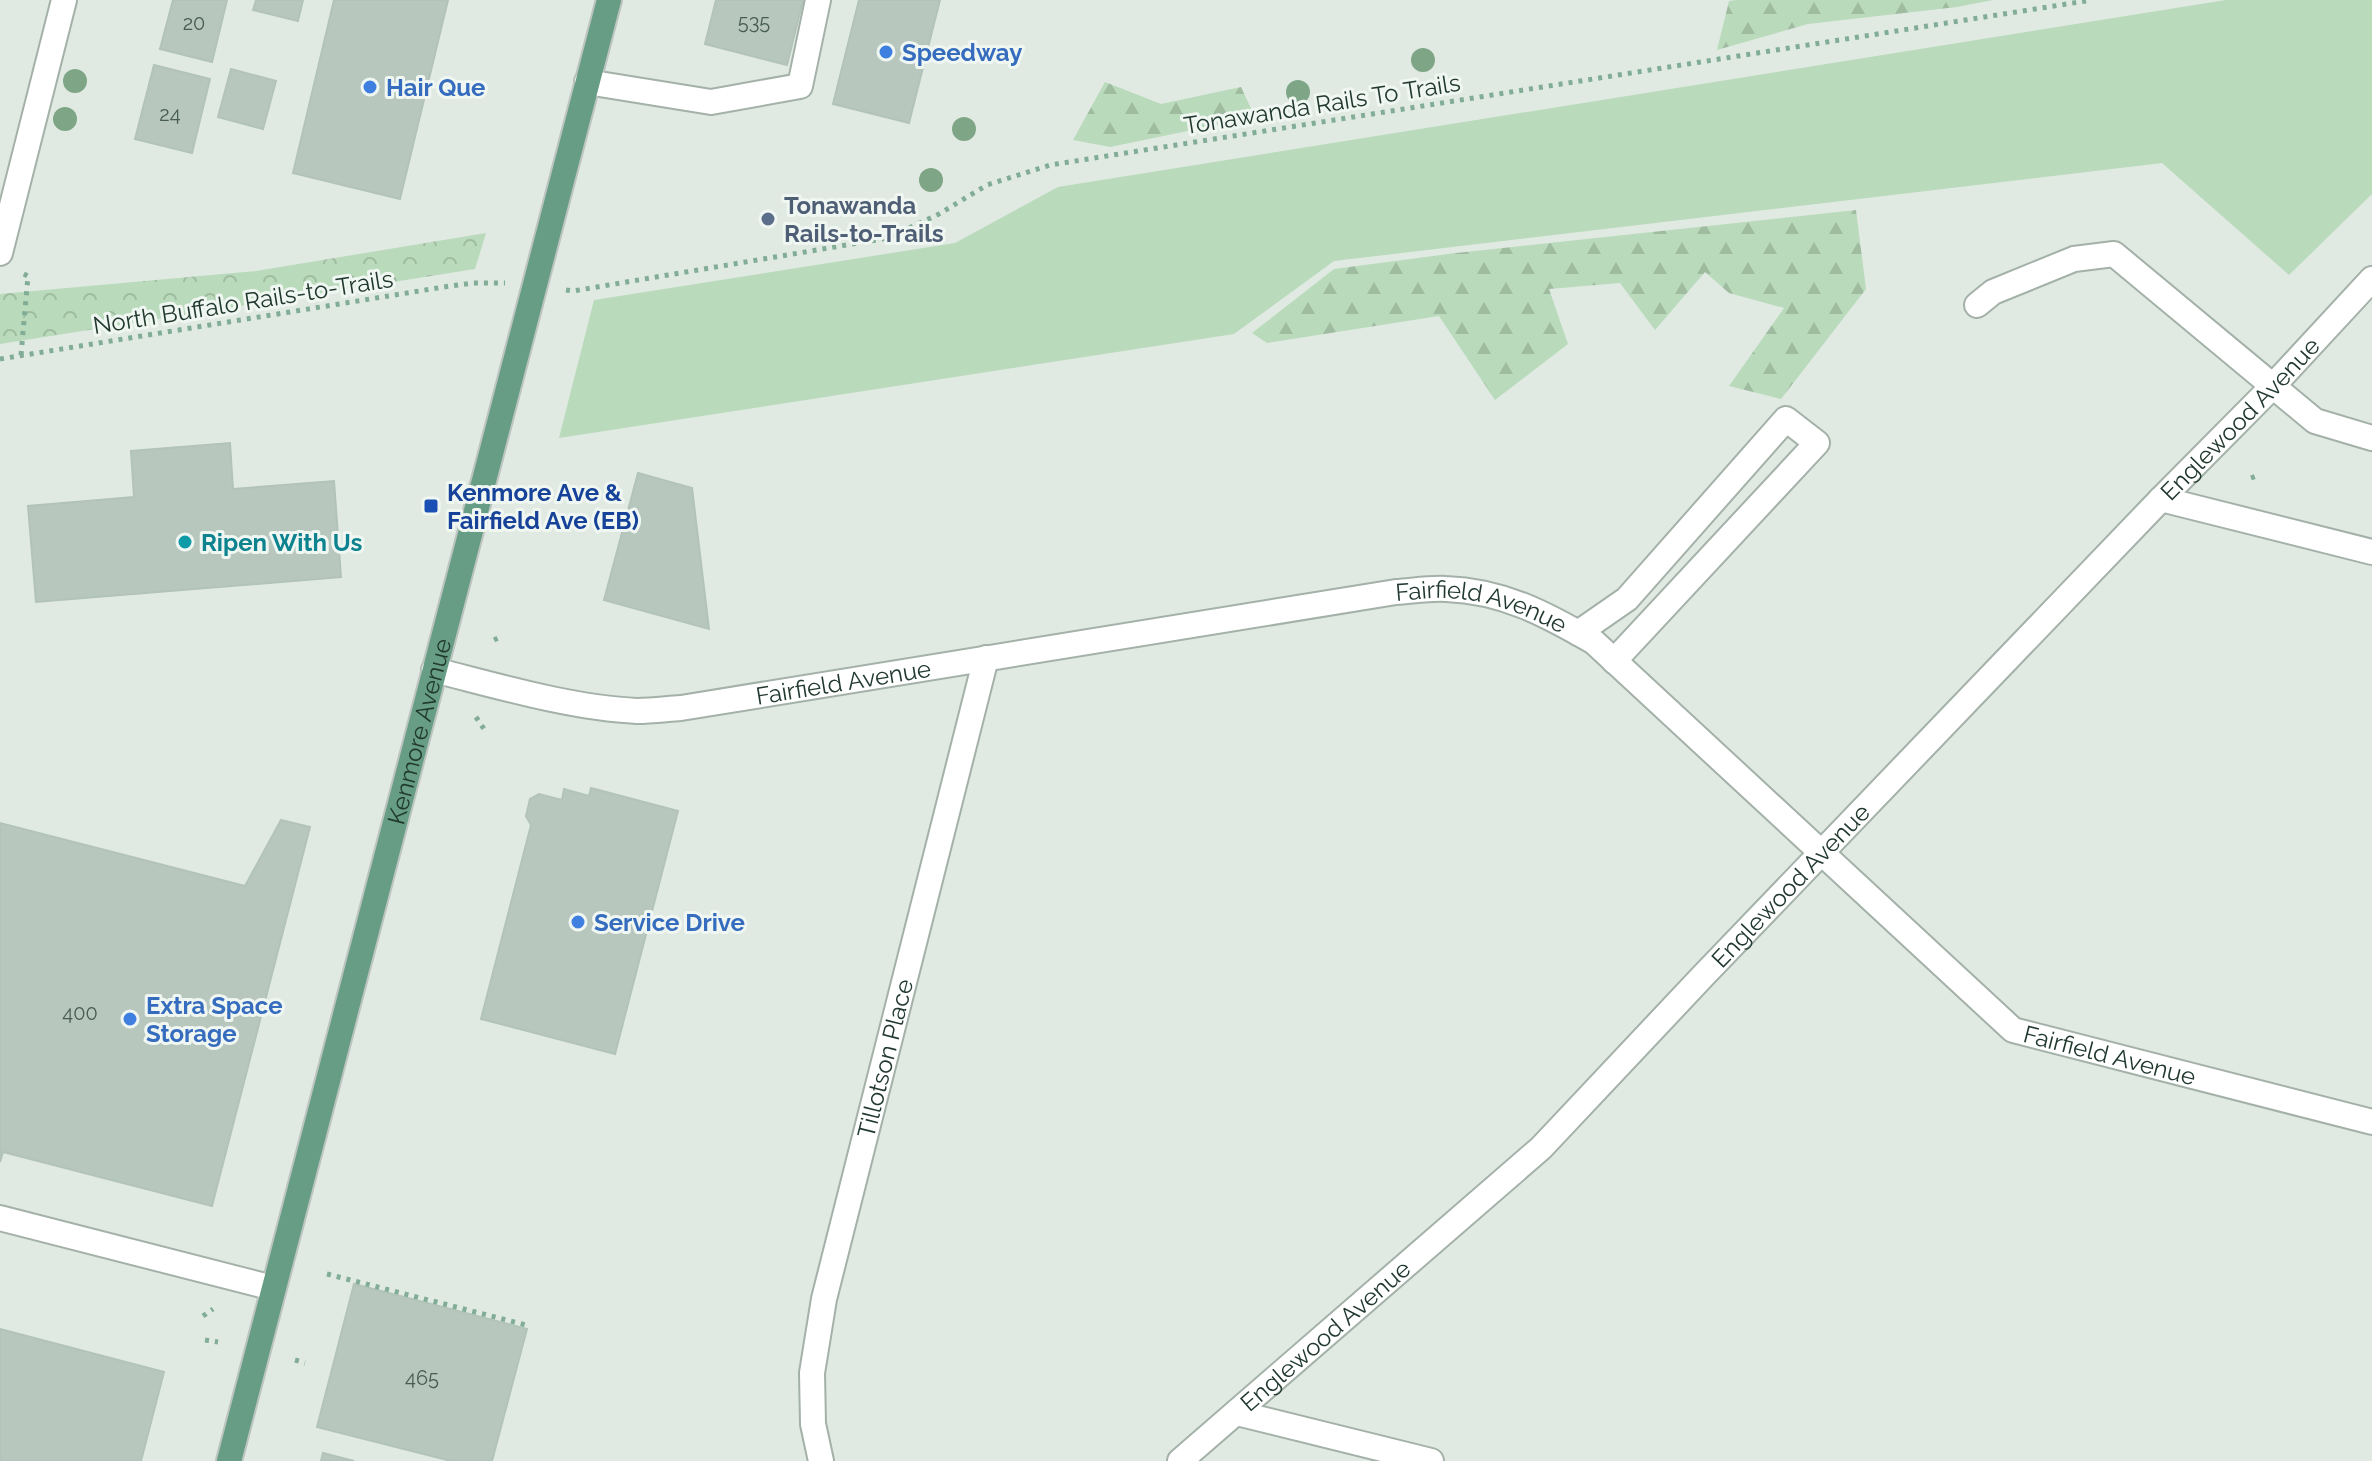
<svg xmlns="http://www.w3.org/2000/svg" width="2372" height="1461" viewBox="0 0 2372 1461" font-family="Raleway,sans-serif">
<defs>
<pattern id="forest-firs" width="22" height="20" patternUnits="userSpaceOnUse" patternTransform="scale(2)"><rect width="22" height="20" fill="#b9dabb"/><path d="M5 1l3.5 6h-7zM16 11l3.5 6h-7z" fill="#9fbca1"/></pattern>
<pattern id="park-crowns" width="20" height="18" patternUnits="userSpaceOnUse" patternTransform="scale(2)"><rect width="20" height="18" fill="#b9dabb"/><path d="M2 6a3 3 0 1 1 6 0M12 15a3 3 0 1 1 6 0" fill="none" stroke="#9fbca1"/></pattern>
</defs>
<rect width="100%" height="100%" fill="#e0eae3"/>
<polygon fill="#b9dabb" points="2226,0 2372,0 2372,194 2289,275 2162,163 1334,261 1234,334 559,438 594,300 955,243 1058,187"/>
<g fill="url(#forest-firs)">
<polygon points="1738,0 1993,0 1957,7 1808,24 1717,50 1729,1"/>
<polygon points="1105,82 1161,104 1241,87 1255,117 1110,147 1073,140"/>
<polygon points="1856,210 1866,289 1781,399 1729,386 1784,308 1729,293 1705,272 1655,330 1620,283 1549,289 1568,344 1495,400 1439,316 1267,343 1252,333 1334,269 1456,253"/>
</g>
<polygon fill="url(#park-crowns)" points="486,233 475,269 0,344 0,294 256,271"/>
<g fill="#b8c7be" stroke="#b2c3b9" stroke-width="2">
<polygon points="173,0 227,0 212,62 160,49"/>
<polygon points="256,0 303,0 298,21 253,10"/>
<polygon points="334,0 448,0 400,199 293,173"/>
<polygon points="716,0 803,0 787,65 705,44"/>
<polygon points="859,0 940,0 909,123 833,104"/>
<polygon points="154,65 210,79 192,153 135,139"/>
<polygon points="231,69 276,81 263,129 218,117"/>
<polygon points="230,443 233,489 334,481 341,577 36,602 28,506 134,497 131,451"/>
<polygon points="638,473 692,488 709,629 604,600"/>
<polygon points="591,788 678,811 615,1054 481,1019 531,825 526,816 530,799 539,794 562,800 564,789 589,796"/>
<polygon points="281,820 310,827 212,1206 3,1152 0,1162 0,823 245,886"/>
<polygon points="354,1284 527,1329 492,1461 451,1461 317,1427"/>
<polygon points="0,1329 164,1372 141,1461 0,1461"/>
<polygon points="323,1453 354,1461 321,1461"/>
</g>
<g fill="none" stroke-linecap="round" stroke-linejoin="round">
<defs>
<g id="minor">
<polyline points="587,82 711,102 800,86 818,0"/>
<polyline points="0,253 64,0"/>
<polyline points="1977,305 1993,292 2074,259 2114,254 2315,421 2372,438"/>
<polyline points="2161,499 2372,552"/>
<polyline points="1578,633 1627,599 1786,419 1817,443 1614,661"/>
<path id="s1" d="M434,670C498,686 571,708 637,711C652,711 666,709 681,708L1396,592C1412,591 1430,588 1446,589C1503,591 1546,614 1594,642L2013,1030L2372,1122"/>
<polyline points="0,1218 273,1288"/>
<polyline points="1237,1413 1431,1461"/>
<path id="s2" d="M821,1461L813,1424L812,1373L824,1299L986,658"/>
<path id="s3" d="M1180,1461L1541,1148L1702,977L2161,499L2272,387L2372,279"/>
</g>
<g id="major">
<path id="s4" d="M229,1461L609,0"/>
</g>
</defs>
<use href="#minor" stroke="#a3b1a9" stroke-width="28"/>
<use href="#major" stroke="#bcc4c0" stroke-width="28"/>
<g stroke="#81ac96" stroke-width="5" stroke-dasharray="4 6" stroke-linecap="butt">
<polyline points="566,290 573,291 888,238 939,214 987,185 1050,165 2092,0"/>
<polyline points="21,355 28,276 22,273"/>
<polyline points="0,359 450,286 473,283 505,283"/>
<polyline points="2251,478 2259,475"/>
<polyline points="494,640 502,636"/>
<polyline points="476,717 484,729"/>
<polyline points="327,1274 530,1326"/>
<polyline points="203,1316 213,1309"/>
<polyline points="205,1340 218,1342"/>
<polyline points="295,1360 305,1363"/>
</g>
<use href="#minor" stroke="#fff" stroke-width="24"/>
<use href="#major" stroke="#669d84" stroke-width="24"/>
</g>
<g fill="#7ea686">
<circle cx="1423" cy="60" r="12"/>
<circle cx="75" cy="81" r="12"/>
<circle cx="1298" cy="92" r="12"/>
<circle cx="65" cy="119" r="12"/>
<circle cx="964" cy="129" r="12"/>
<circle cx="931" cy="180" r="12"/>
</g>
<g fill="#3f7fe0" stroke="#f0f7f2" stroke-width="3">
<circle cx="886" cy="52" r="8"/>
<circle cx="370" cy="87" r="8"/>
<circle cx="578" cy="922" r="8"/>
<circle cx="130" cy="1019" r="8"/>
</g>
<circle fill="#5c6f8a" stroke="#f0f7f2" stroke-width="3" cx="768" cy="219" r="8"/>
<rect fill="#1a4fb4" stroke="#f0f7f2" stroke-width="3" x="423" y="498" width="16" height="16" rx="4"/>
<circle fill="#0f9aa8" stroke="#f0f7f2" stroke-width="3" cx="185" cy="542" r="8"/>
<g text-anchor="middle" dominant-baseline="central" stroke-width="6" stroke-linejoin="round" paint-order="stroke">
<g font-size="20" fill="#475c52">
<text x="754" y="22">535</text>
<text x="194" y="23">20</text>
<text x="170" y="114">24</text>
<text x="80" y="1013">400</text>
<text x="422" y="1378">465</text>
</g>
<g font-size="24" font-weight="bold" fill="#366cbe" stroke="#f0f7f2" text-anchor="start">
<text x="902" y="52">Speedway</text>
<text x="386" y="87">Hair Que</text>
<text x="594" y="922">Service Drive</text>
<text x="146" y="1005">Extra Space<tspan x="146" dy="28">Storage</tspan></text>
</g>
<g font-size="24" fill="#21392e" stroke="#f0f7f2">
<text transform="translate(1322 104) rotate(-9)">Tonawanda Rails To Trails</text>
<text transform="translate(243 302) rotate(-9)">North Buffalo Rails-to-Trails</text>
<text stroke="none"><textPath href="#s3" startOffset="1488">Englewood Avenue</textPath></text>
<text stroke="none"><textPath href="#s1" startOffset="1064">Fairfield Avenue</textPath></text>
<text stroke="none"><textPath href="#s1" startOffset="416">Fairfield Avenue</textPath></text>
<text stroke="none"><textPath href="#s4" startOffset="754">Kenmore Avenue</textPath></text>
<text stroke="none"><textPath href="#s3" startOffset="840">Englewood Avenue</textPath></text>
<text stroke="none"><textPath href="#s1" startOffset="1856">Fairfield Avenue</textPath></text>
<text stroke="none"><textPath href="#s2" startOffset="412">Tillotson Place</textPath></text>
<text stroke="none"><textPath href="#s3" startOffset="192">Englewood Avenue</textPath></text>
</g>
<g font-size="24" font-weight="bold" fill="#4e5e75" stroke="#f0f7f2" text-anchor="start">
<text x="784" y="205">Tonawanda<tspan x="784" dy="28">Rails-to-Trails</tspan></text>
</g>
<g font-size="24" font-weight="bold" fill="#164399" stroke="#f0f7f2" text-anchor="start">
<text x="447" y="492">Kenmore Ave &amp;<tspan x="447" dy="28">Fairfield Ave (EB)</tspan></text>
</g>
<g font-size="24" font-weight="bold" fill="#0d838f" stroke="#f0f7f2" text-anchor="start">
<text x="201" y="542">Ripen With Us</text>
</g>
</g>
</svg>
